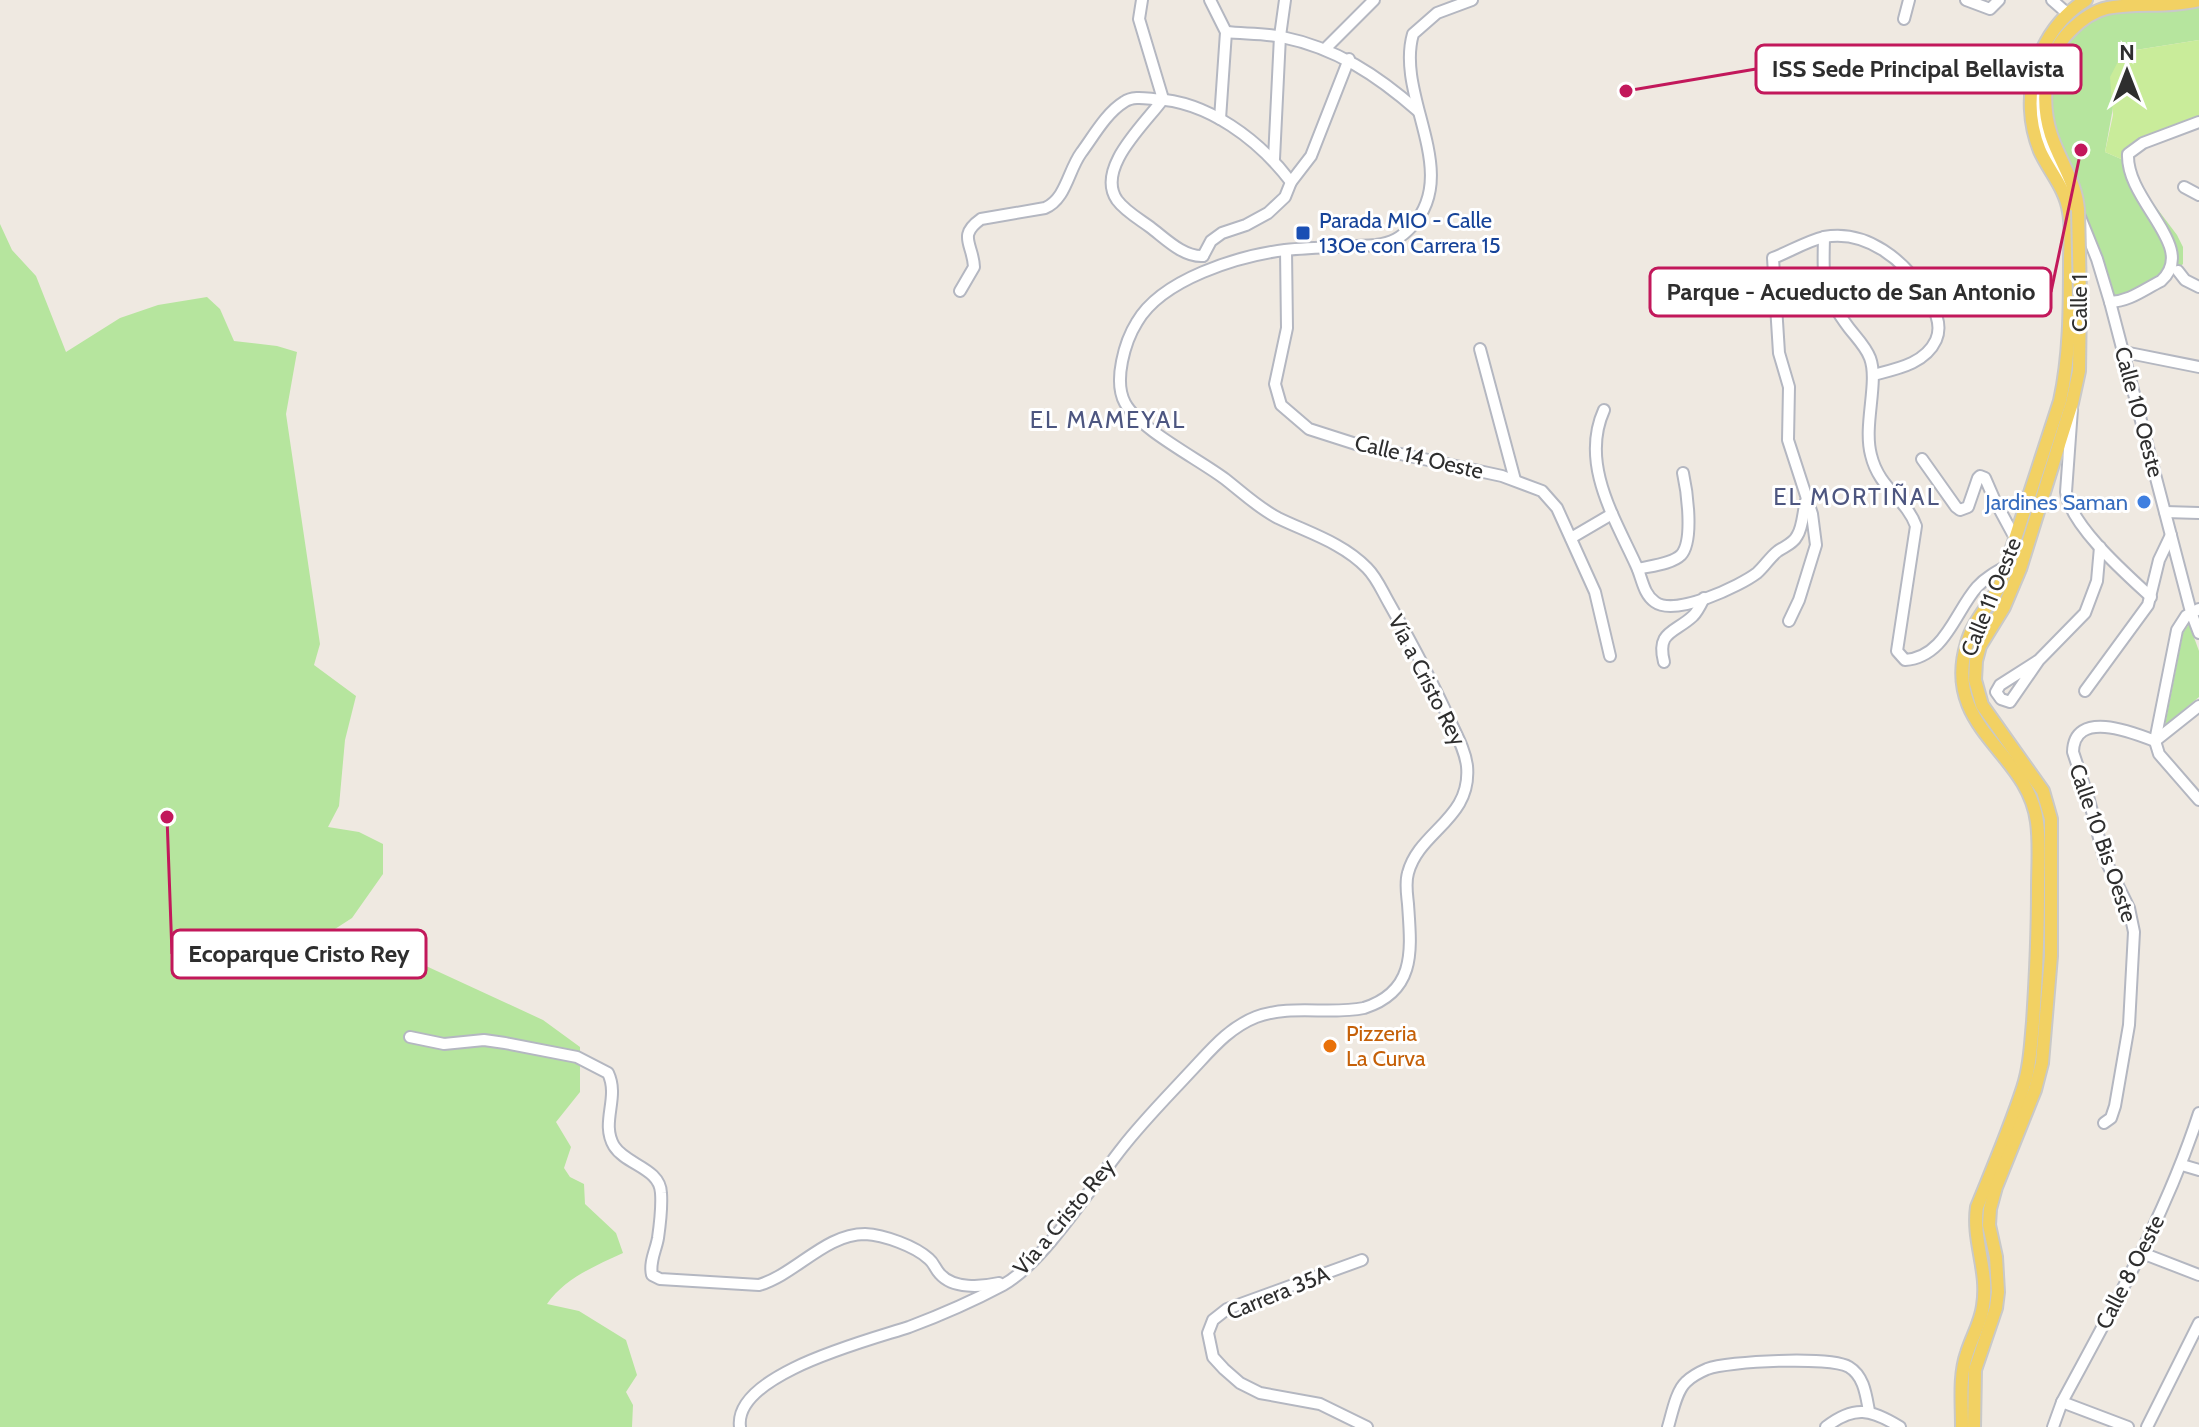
<svg xmlns="http://www.w3.org/2000/svg" width="2199" height="1427" viewBox="0 0 2199 1427" font-family="Cabin,sans-serif">
<rect width="100%" height="100%" fill="#efe9e1"/>
<g fill="#b6e59e">
<polygon points="2199,0 2199,40 2123,52 2105,152 2128,162 2131,174 2177,235 2183,247 2183,264 2169,277 2110,302 2045,107 2059,42 2096,12"/>
<path d="M0,224L12,250L36,276L66,352L120,318L158,305L207,297L220,309L234,341L277,346L297,352L286,414L320,644L314,665L356,696L345,740L339,806L328,827L359,832L383,844V874L352,918L321,938L358,950L413,960L543,1020L580,1047V1092L556,1122L571,1147L564,1168L570,1177L584,1184L585,1204L616,1233L623,1253C595,1266 565,1278 547,1304L579,1311L626,1340L637,1375L626,1392L633,1405L632,1427H0Z"/>
<polygon points="2189,624 2199,651 2199,697 2165,725 2183,633"/>
</g>
<polygon fill="#c9ec9a" points="2199,40 2199,122 2143,143 2128,162 2105,152 2113,115 2110,77 2123,52"/>
<g fill="none" stroke-linecap="round" stroke-linejoin="round">
<defs>
<g id="minor">
<polyline points="1142,0 1139,19 1163,99"/>
<polyline points="1210,0 1226,32 1220,119"/>
<polyline points="1966,0 1990,9 1999,0"/>
<polyline points="2052,0 2068,14"/>
<polyline points="1904,19 1909,0"/>
<path d="M1226,32C1244,34 1264,33 1282,37C1336,48 1377,75 1418,111"/>
<polyline points="1325,49 1374,0"/>
<path d="M2042,78C2036,106 2037,132 2050,158C2056,169 2064,179 2069,191"/>
<path d="M1163,99C1146,123 1095,168 1117,200C1125,211 1139,219 1150,227C1166,239 1183,257 1203,256"/>
<polyline points="1274,159 1280,36 1285,0"/>
<polyline points="2184,187 2199,195"/>
<polyline points="2080,217 2097,259 2110,302 2191,612 2199,633"/>
<path d="M1824,237C1823,281 1822,292 1849,328C1856,337 1866,347 1870,358C1879,382 1863,425 1871,455C1879,489 1906,498 1916,526L1897,651L1905,660C1945,657 1955,612 1977,587C1985,578 1996,572 2007,566"/>
<polyline points="1286,250 1287,328 1275,384 1281,405 1309,429 1359,445 1502,476 1542,491 1557,508 1595,592 1610,656"/>
<polyline points="1203,256 1211,241 1222,233 1246,225 1268,213 1285,197 1291,182 1311,156 1349,59"/>
<polyline points="2178,271 2185,280 2199,287"/>
<path d="M960,291L974,267C973,244 957,236 981,219L1045,208C1066,199 1068,171 1081,153C1093,137 1106,113 1124,102C1132,96 1144,98 1154,99C1208,101 1259,140 1291,182"/>
<path d="M2110,302C2130,301 2143,290 2161,281C2199,247 2126,202 2128,154L2143,143L2199,122"/>
<polyline points="1480,349 1515,480"/>
<polyline points="2124,352 2199,367"/>
<path d="M2072,409L2066,492C2070,525 2126,574 2151,597"/>
<path d="M1604,410C1580,463 1614,517 1636,565C1642,577 1643,594 1655,602C1675,617 1740,586 1757,573C1765,566 1770,557 1778,551C1785,546 1793,544 1797,536C1803,527 1803,512 1806,501"/>
<polyline points="1922,459 1956,507 1960,510 1968,507 1978,478 1980,476 1985,478 1995,501 2015,538"/>
<polyline points="2165,512 2199,513"/>
<polyline points="1571,538 1612,514"/>
<path d="M1638,569C1650,566 1672,564 1681,555C1694,541 1687,491 1683,473"/>
<polyline points="2199,609 2186,616 2177,630 2155,741 2159,754 2199,800"/>
<path d="M1789,621L1799,600L1816,545L1812,514L1788,440L1789,387L1779,353L1773,258C1789,252 1807,241 1824,237C1867,229 1905,261 1925,294C1934,308 1943,324 1936,340C1925,364 1896,369 1873,375"/>
<polyline points="2039,660 2010,702 2001,699 1996,692 2000,685 2039,660 2085,613 2097,581 2100,547"/>
<path d="M1664,662C1656,631 1675,633 1693,616C1698,611 1701,604 1704,598"/>
<polyline points="2085,691 2148,605 2159,560 2171,535"/>
<polyline points="2155,741 2199,706"/>
<path d="M410,1037L444,1044L484,1040L505,1043L577,1057L608,1073C620,1098 600,1122 614,1146C626,1165 660,1168 661,1193C662,1207 660,1224 658,1238C656,1250 649,1262 652,1275L660,1279L759,1285C796,1274 825,1234 865,1234C884,1235 915,1246 929,1259C934,1263 935,1269 940,1274C953,1289 981,1287 999,1283"/>
<path d="M2104,1123L2111,1118L2115,1106L2129,1025L2134,932L2129,908L2104,857L2089,800L2073,752C2074,709 2132,732 2155,741"/>
<polyline points="2182,1165 2199,1170"/>
<polyline points="2142,1253 2199,1275"/>
<polyline points="1362,1260 1227,1309 1213,1320 1208,1333 1213,1357 1224,1369 1240,1383 1260,1393 1320,1404 1367,1427"/>
<polyline points="2062,1402 2128,1427"/>
<path d="M740,1427C733,1374 870,1340 909,1327C941,1315 973,1301 1003,1285C1042,1264 1092,1186 1122,1148C1143,1121 1167,1097 1191,1071C1210,1051 1228,1028 1256,1017C1291,1004 1329,1015 1364,1008C1417,991 1411,949 1408,904C1407,894 1405,883 1408,873C1419,831 1472,819 1467,766C1465,750 1457,736 1450,721C1432,681 1411,642 1389,603C1382,591 1377,578 1367,568C1343,543 1309,533 1278,518C1257,507 1243,493 1225,479C1200,460 1139,429 1125,403C1113,381 1125,341 1137,322C1162,279 1238,256 1285,250C1315,247 1346,247 1376,245C1392,243 1401,238 1412,226C1462,172 1395,96 1413,34L1437,13L1472,0"/>
<path d="M1668,1427C1672,1414 1676,1391 1686,1382C1692,1376 1700,1372 1707,1369C1728,1361 1830,1356 1849,1367C1864,1376 1866,1395 1869,1411"/>
<path d="M1826,1427C1854,1405 1871,1409 1900,1427"/>
<path d="M2053,1427L2062,1402C2113,1307 2166,1215 2199,1113"/>
<polyline points="2147,1427 2199,1323"/>
</g>
<g id="major">
<path d="M2078,210C2076,182 2060,162 2051,135C2040,101 2044,57 2070,31C2080,21 2093,11 2107,8C2137,2 2168,8 2199,0"/>
<path d="M1962,1427C1962,1402 1959,1376 1967,1353C1972,1337 1981,1322 1983,1306C1989,1271 1972,1241 1977,1207C1993,1168 2010,1128 2023,1088C2030,1067 2031,1044 2033,1022C2036,977 2038,933 2038,888C2038,867 2040,843 2037,822C2028,751 1941,729 1967,643C1973,621 1990,605 2000,585L2060,401C2070,355 2070,308 2070,261C2070,245 2072,227 2069,212C2066,189 2049,171 2040,151C2018,97 2036,31 2086,0"/>
<polyline points="1974,1427 1975,1370 1996,1308 1998,1292 1996,1257 1989,1225 1990,1209 1996,1187 2035,1090 2042,1063 2051,956 2051,819 2043,791 1982,705 1975,680 1976,661 1980,646 2004,607 2020,569 2072,403 2079,371 2080,296"/>
</g>
</defs>
<use href="#minor" stroke="#b4b7c1" stroke-width="14"/>
<use href="#major" stroke="#c9c9c9" stroke-width="16"/>
<use href="#minor" stroke="#fff" stroke-width="10"/>
<use href="#major" stroke="#f2d163" stroke-width="12"/>
<defs>
<polyline id="major-bridge" points="2078,210 2080,296"/>
</defs>
<use href="#major-bridge" stroke="#c9c9c9" stroke-width="16" stroke-linecap="butt"/>
<use href="#major-bridge" stroke="#f2d163" stroke-width="12"/>
</g>
<rect fill="#1a4fb4" stroke="#fff" stroke-width="3" x="1295" y="225" width="16" height="16" rx="4"/>
<circle fill="#3f7fe0" stroke="#fff" stroke-width="3" cx="2144" cy="502" r="8"/>
<circle fill="#e8710a" stroke="#fff" stroke-width="3" cx="1330" cy="1046" r="8"/>
<g text-anchor="middle" dominant-baseline="central" stroke-width="6" stroke-linejoin="round" paint-order="stroke">
<g font-size="22" fill="#164399" stroke="#fff" text-anchor="start">
<text x="1319" y="220">Parada MIO - Calle<tspan x="1319" dy="25">13Oe con Carrera 15</tspan></text>
</g>
<g font-size="22" fill="#2e2e2e" stroke="#fff">
<text transform="translate(2079 303) rotate(-90)">Calle 1</text>
<text transform="translate(2139 412) rotate(75)">Calle 10 Oeste</text>
<text transform="translate(1419 457) rotate(13)">Calle 14 Oeste</text>
<text transform="translate(1991 597) rotate(-68)">Calle 11 Oeste</text>
<text transform="translate(1427 680) rotate(63)">Vía a Cristo Rey</text>
<text transform="translate(2103 843) rotate(71)">Calle 10 Bis Oeste</text>
<text transform="translate(1064 1217) rotate(-50)">Vía a Cristo Rey</text>
<text transform="translate(2130 1272) rotate(-63)">Calle 8 Oeste</text>
<text transform="translate(1278 1293) rotate(-22)">Carrera 35A</text>
</g>
<g font-size="22" fill="#366cbe" stroke="#fff" text-anchor="end">
<text x="2128" y="502">Jardines Saman</text>
</g>
<g font-size="22" fill="#c56008" stroke="#fff" text-anchor="start">
<text x="1346" y="1033">Pizzeria<tspan x="1346" dy="25">La Curva</tspan></text>
</g>
<g font-size="24" letter-spacing="2" fill="#4d5680" stroke="#fff">
<text x="1108" y="419">EL MAMEYAL</text>
<text x="1857" y="496">EL MORTIÑAL</text>
</g>
</g>
<path fill="none" stroke="#c2185b" stroke-width="3" d="M1626 91L1756 69M2081 150L2051 292M167 817L172 954"/>
<g fill="#c2185b" stroke="#fff" stroke-width="3">
<circle cx="1626" cy="91" r="8"/>
<circle cx="2081" cy="150" r="8"/>
<circle cx="167" cy="817" r="8"/>
</g>
<g fill="#fff" stroke="#c2185b" stroke-width="3">
<rect x="1756" y="45" width="325" height="48" rx="8"/>
<rect x="1650" y="268" width="401" height="48" rx="8"/>
<rect x="172" y="930" width="254" height="48" rx="8"/>
</g>
<g font-size="24" text-anchor="middle" font-weight="bold" fill="#2e2e2e">
<text x="1918" y="77">ISS Sede Principal Bellavista</text>
<text x="1851" y="300">Parque - Acueducto de San Antonio</text>
<text x="299" y="962">Ecoparque Cristo Rey</text>
</g>
<g transform="translate(2127 72)" stroke="#ffffff" stroke-width="6" paint-order="stroke">
<path d="M0-6L14 30L0 20L-14 30Z" fill="#2e2e2e"/>
<text y="-12" font-size="22" font-weight="bold" text-anchor="middle" fill="#2e2e2e">N</text>
</g>
</svg>
